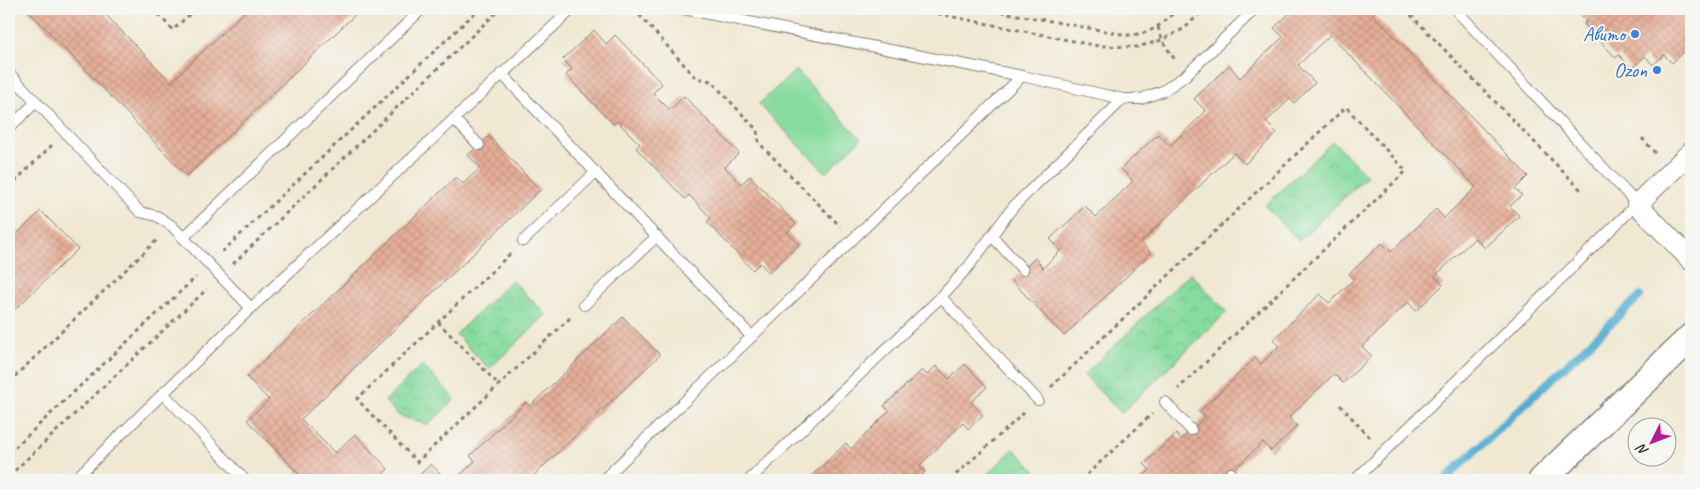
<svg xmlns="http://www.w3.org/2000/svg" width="1700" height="489" viewBox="0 0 1700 489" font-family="Caveat,sans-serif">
<defs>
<pattern id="park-crowns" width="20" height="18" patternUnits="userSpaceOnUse" patternTransform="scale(1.25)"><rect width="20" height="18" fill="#86db9e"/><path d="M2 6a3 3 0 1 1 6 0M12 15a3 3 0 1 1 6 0" fill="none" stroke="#73bb88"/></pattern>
<pattern id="building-cross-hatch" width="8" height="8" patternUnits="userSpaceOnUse" patternTransform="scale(1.25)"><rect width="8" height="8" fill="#e6ae98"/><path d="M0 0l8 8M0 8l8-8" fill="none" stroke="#c59582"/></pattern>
</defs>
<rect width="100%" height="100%" fill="#f6f6f2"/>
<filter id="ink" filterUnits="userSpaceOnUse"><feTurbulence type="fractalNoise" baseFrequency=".02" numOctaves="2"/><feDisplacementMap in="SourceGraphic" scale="10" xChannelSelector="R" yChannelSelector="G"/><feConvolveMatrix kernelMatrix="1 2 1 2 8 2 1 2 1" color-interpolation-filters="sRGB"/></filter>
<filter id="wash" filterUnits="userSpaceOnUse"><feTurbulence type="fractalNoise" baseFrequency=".0096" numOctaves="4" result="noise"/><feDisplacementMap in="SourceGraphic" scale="20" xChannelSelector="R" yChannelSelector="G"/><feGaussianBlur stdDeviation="1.12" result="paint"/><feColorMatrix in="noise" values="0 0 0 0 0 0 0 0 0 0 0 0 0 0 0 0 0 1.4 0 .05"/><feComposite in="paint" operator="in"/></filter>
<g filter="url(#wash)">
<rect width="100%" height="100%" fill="#f0e8d2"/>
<polygon fill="#86db9e" stroke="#517c5d" points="796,70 861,139 826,173 759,104"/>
<g fill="url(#park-crowns)" stroke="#517c5d">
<polygon points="1333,141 1367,176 1299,241 1265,206"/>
<polygon points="1190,273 1227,312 1121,413 1084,375"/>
<polygon points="512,280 546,315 489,369 456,334"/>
<polygon points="422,365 455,399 428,425 398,415 385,401"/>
<polygon points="1014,449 1044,480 981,480"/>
</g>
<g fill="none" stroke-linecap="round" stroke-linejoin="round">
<polyline stroke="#53aed1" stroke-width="8" points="1444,480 1640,296"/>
</g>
<g id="blocks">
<g fill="url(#building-cross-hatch)">
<polygon points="27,9 100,9 171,82 247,9 361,9 187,176"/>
<polygon points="1294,9 1368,9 1528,176 1515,189 1522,195 1510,206 1519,216 1485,248 1475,238 1435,276 1443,285 1416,311 1408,302 1362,347 1372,356 1343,383 1334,374 1289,417 1297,426 1271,451 1263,442 1223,480 1139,480 1150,470 1144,464 1176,434 1181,440 1205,417 1200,411 1255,358 1261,364 1279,346 1273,340 1320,294 1329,303 1354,279 1349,274 1382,243 1391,252 1436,209 1444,218 1476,187 1330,35 1298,65 1315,83 1294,103 1290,99 1266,122 1277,133 1245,164 1234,153 1141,242 1151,253 1064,336 1012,281 1035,258 1043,268 1061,250 1050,239 1085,206 1096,217 1133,181 1121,169 1158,134 1170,146 1206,111 1194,99 1229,65 1240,78 1283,37 1274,28"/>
<polygon points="1574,9 1691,9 1691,45 1672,63 1664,55 1653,65 1645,56 1632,69 1619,55 1616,58 1584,24 1587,22"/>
<polygon points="594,30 606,44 615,35 662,84 653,93 670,110 684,96 739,153 725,167 741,184 750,176 796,224 787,232 799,245 769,273 760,263 753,270 707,222 711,218 689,195 685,199 636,148 640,144 617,121 613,124 566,75 572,69 563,59"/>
<polygon points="489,136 540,190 301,419 335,453 355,434 388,469 381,476 385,480 305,480 247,420 269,400 247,377 456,177 463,184 480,168 468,155"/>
<polygon points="41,211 78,249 9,315 9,242"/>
<polygon points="623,317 660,355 529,480 455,480 475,461 470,456 526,402 530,406"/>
<polygon points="965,364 987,387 971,402 983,415 968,429 963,423 919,466 925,472 917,480 813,480 810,477 846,443 851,449 889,411 884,406 922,370 927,375 936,366 949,379"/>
<polygon points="431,464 447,480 414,480"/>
</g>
</g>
</g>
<g filter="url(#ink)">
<use href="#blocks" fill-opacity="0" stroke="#868277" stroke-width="1"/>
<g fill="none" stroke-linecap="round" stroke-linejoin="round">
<defs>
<g id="service">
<polyline points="684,9 1022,76 1123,99 1141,99 1163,91 1185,76 1255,9"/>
<polyline points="9,73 140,212 157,216 172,226 251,308"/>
<polyline points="501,73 752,337"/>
<polyline points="454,119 479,145"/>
<polyline points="9,128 36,102"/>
<polyline points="992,236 1023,270"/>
<polyline points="183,238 422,9"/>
<polyline points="523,241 596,172"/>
<polyline points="941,297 1038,400"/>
<polyline points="584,305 657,236"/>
<polyline points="163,393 245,480"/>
<polyline points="1165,402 1191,430"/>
<polyline points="1231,473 1237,480"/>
<polyline points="74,480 251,308 572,9"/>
<polyline points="603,480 1022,76"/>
<polyline points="749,480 941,297 969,266 1013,207 1123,99"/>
<polyline points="1355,480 1637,204 1455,9"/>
</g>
<polyline id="minor" points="1691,152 1637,204 1691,260"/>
<polyline id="tertiary" points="1542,480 1691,337"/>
</defs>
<use href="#service" stroke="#868277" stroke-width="12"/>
<use href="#minor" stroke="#868277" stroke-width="22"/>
<use href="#tertiary" stroke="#868277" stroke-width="29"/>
<g stroke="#868277" stroke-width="3" stroke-dasharray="4 4" stroke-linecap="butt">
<polyline points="153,9 173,30 195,9"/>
<polyline points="634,9 696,78 711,81 757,130 759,143 840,226"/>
<polyline points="914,9 1098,46 1137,47 1162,40 1185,28 1204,9"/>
<path d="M985,9L1127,35C1152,35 1161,24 1178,9"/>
<polyline points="1405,9 1582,191"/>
<polyline points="1158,27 1162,40 1175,60"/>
<polyline points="1642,138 1656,154"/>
<polyline points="9,187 53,144"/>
<polyline points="222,252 479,9"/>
<polyline points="510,254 357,399 417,462 572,316"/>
<polyline points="233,264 500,9"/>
<polyline points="438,322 499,385"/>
<polyline points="9,382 159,238"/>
<polyline points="1051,387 1346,107 1406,171 1178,389"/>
<polyline points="1340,405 1372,440"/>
<polyline points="9,453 196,277"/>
<polyline points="9,476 207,289"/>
<polyline points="950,480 1025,412"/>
<polyline points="1081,480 1152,414"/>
</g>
<use href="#service" stroke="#fff" stroke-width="10"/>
<use href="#minor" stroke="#fff" stroke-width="20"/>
<use href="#tertiary" stroke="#fff" stroke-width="26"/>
</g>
</g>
<g fill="#3f7fe0" stroke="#f6f6f2" stroke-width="2">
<circle cx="1635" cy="34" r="5"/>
<circle cx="1657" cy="70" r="5"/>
</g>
<g text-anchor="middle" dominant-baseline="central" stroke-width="4" stroke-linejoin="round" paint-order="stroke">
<g font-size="20" fill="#366cbe" stroke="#f6f6f2" text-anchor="end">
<text x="1625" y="34">Авито</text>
<text x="1647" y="70">Ozon</text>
</g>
</g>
<rect width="1700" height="489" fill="none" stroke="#f6f6f2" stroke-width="30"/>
<g transform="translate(1652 442) rotate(228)"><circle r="24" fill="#f6f6f2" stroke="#9f9f9c"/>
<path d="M0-4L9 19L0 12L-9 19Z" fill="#b5179e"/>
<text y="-8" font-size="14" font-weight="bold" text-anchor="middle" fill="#1c1c1c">N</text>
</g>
</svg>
